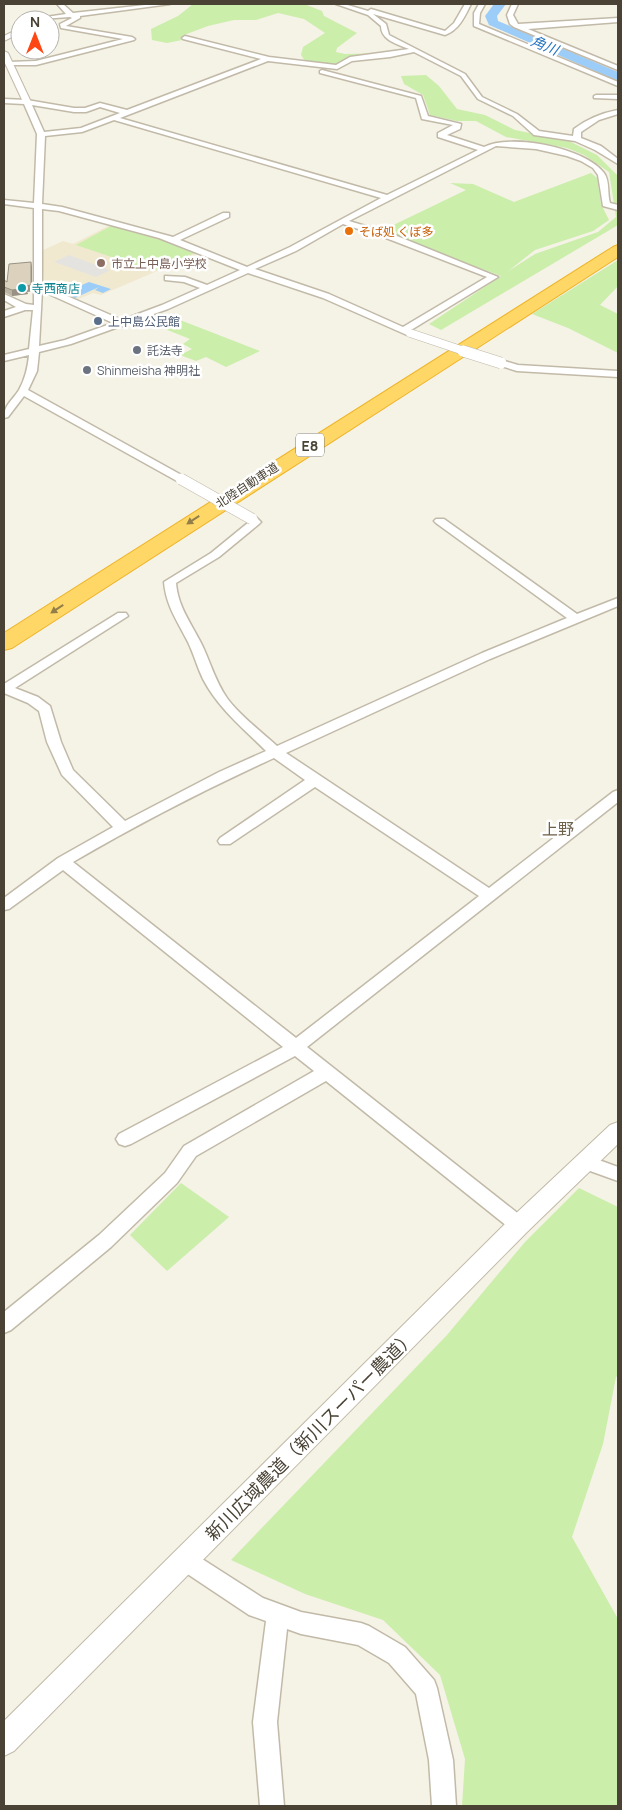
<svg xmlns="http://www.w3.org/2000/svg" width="622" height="1810" viewBox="0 0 622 1810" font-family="Manrope,'Noto Sans JP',sans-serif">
<rect width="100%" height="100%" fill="#f5f2e6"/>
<polygon fill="#f0e9cf" points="110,225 169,241 199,253 101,295 93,293 76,300 45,286 41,251 63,241 73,244"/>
<g fill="#cbeeab">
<path d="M193,4H304L322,11L324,16L357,33L337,48L336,52L345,54L389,53C374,57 346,51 338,66L305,61L301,55L303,47L325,33L304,19L278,13L256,20H234L208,26L184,35L180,38L182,40L167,43L152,40L151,29L178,16Z"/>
<polygon points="426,75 439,86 457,109 485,115 515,130 569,141 597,155 618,176 618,225 441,330 429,324 501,276 381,231 466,190 450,183 473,184 514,202 591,173 597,178 601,204 609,220 593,231 535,250 507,272 535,254 598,232 616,217 609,172 584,155 567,148 506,137 476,121 457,121 430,115 423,95 404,84 401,76"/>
<polygon points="111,226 168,242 195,253 153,271 76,245"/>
<polygon points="618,260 618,286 600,305 618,314 618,353 568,328 532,314"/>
<polygon points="162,313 260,351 226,367 206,357 196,361 180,355 192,349 183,344 190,339 145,321"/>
<polygon points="181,1183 229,1217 167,1271 130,1235"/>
<polygon points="579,1188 618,1207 618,1376 616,1377 603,1444 572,1537 618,1619 618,1806 462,1806 465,1759 440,1675 383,1620 305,1594 231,1560 447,1335 525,1242"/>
</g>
<polygon fill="#e5e3df" points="69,255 110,270 96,277 54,262"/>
<polygon fill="#9cccf8" points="89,282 111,289 103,293 95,290 99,287 75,298 65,292"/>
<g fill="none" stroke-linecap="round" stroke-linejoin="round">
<polygon fill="#9cccf8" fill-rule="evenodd" points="494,4 506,4 497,16 498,21 618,72 618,81 489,25 485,16"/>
<defs>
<g id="minor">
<polygon points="57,4 63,4 73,13 154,4 170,4 80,16 80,18 66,26 132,37 135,39 134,40 36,65 6,65 6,63 8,62 36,61 123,39 61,28 60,24 72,18 70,17 26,20 66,14"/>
<path d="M336,4H344L368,11L371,9L445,31L454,23L465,4H471C465,16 459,30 445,35L373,14L386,24L389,35L465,74L482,97L517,114L539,131L573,136L574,129C587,119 602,113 618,110V114L599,120L581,132V138L601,146L618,159V164L595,150L575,141L534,135L513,116L478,99L461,76L414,52L390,57L352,61L337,69L268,61L120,118L387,195L478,150L438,137V133L453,125L422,119L416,98L320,73V71L322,70L421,96L428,116L461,124L460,129L447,135L484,147C511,133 586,148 604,173C610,181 607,193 610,203L618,205V210L603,206L598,175L593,168L581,161L567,156L536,149L496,146L349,221L392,234L498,277L411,330L415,333L413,335H407L323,298L248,273L168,309L128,323L127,326H121L71,344L39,352L37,371L28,390L185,477L186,479L185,481H177L24,396L8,417L4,418C4,405 12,401 19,390C25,379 28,367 29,355L4,361V355L29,349L33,310H25L4,317V311L16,307L4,300V294L26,304L34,305V208L4,204V200L34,203L37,134L24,104L4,103V99L27,100L74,108H85L100,103L127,110L261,59L183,39L182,38L185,36L269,57L336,65L350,57L409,49C397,44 381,40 381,26L368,15ZM32,105L74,112H86L100,107L120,113L81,128L44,132ZM114,120L381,198L290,247L247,267L180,240L229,217V213H223L173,237L62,207L42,204L45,136L82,132ZM42,209L59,211L159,238L240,270L207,285L185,277L165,276V280L184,282L200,288L162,305L122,320L42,285ZM343,224L386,238L487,277L403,327L329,294L255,269L296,251ZM42,291L113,323L65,340L39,346Z"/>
<polygon points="479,4 485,4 480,13 479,24 618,82 618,86 474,26 474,13"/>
<polygon points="512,4 518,4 513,15 518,24 618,18 618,22 528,29 618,66 618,70 514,27 510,24 507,15"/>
<polygon points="596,95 618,95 618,99 594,98 594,96"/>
<polygon points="501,360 518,365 618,371 618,377 517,371 498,365 498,361"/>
<path d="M252,516L256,517L261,522L259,524L219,557L176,583C178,607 191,623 201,643C210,661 215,681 227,698C239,715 262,732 277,746L482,653L567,618L436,523L434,521L436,519H444L577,614L618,598V606L490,659L286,753L489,888L613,792L618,790V802L307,1047L525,1219L528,1225L525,1231L519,1233L513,1231L326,1081L196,1156L177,1183L111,1247L11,1330L4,1333V1312L99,1235L165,1173L184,1146L314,1071L295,1056L131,1144L125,1146L119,1144L116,1139L119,1134L283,1047L63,870L9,909L4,910V898L58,858L113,827L62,775L47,742L39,711L28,703L4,693V684L118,613H126L128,616L15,688L38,697L50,706L61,742L73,770L125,821L219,772L266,751C243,728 218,708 203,679C197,667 194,654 188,642C178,622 166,606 164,582L211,553L249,522L246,519ZM274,758L305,780L220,838L218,841L220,844H230L315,787L479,896L296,1038L73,862C138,824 206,789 274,758Z"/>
<polygon points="585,1155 618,1167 618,1181 579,1167 576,1162 579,1157"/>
<polygon points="185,1548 263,1598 301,1612 361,1623 369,1626 405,1647 434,1680 437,1688 453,1760 456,1806 432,1806 429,1760 416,1694 389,1663 358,1645 301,1634 287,1629 277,1722 284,1806 260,1806 253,1722 266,1621 249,1615 177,1567 174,1559 177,1551"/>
</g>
<g id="tertiary">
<polygon points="20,28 20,33 4,41 4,36"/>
<polygon points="4,51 8,53 31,102 30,104 23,102 4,61"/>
<polygon points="618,1122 618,1144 527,1232 14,1751 4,1756 4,1721 511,1218 610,1125"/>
</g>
<polygon id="motorway" points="618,245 618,257 12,648 4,650 4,633 613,247"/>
</defs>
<use href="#minor" stroke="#c2baa8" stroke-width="3"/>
<use href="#tertiary" stroke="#c2baa8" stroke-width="2"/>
<use href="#motorway" stroke="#eeb327" stroke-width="2"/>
<use href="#minor" fill="#fff" fill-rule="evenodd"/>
<use href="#tertiary" fill="#fff" fill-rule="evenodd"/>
<use href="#motorway" fill="#ffd767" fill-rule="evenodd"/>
<defs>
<polyline id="minor-bridge-far1" points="410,333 467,352"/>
<g id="minor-bridge">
<polyline points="463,351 501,363"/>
<polyline points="181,479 252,519"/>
</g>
</defs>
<use href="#minor-bridge-far1" stroke="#c2baa8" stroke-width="9" stroke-linecap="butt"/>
<use href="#minor-bridge" stroke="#c2baa8" stroke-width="12" stroke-linecap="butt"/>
<use href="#minor-bridge-far1" stroke="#fff" stroke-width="8"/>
<use href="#minor-bridge" stroke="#fff" stroke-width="11"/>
</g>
<polygon fill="#bcb4a3" points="31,262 32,268 32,291 27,292 28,294 12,296 4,292 4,280 7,282"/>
<polygon fill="#999284" points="31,262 32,268 32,291 27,292 28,294 12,296 12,290"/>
<polygon fill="#dbd1bd" stroke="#999284" points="31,262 31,285 26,286 27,288 12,290 4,287 4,280 7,282 9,264"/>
<defs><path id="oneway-solid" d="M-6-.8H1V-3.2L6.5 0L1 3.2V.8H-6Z" transform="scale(1.25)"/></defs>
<g fill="#927e49">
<use href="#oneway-solid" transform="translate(193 520) rotate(147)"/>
<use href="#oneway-solid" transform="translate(57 609) rotate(147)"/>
</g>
<circle fill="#e8710a" stroke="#fff" stroke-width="2" cx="349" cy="231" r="5"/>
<circle fill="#8d6e63" stroke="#fff" stroke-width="2" cx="101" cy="263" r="5"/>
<circle fill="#0f9aa8" stroke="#fff" stroke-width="2" cx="22" cy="288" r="5"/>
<circle fill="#5c6f8a" stroke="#fff" stroke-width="2" cx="98" cy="321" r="5"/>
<g fill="#6b7280" stroke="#fff" stroke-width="2">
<circle cx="137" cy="350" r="5"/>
<circle cx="87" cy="370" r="5"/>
</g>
<g text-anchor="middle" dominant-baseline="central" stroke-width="5" stroke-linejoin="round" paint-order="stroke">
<g font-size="12" fill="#c56008" stroke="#fff" text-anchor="start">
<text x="359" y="231">そば処 くぼ多</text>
</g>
<g font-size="12" fill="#785e54" stroke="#fff" text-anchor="start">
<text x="111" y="263">市立上中島小学校</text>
</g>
<g font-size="12" fill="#0d838f" stroke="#fff" text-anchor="start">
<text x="32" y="288">寺西商店</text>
</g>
<g font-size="12" fill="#4e5e75" stroke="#fff" text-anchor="start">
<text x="108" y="321">上中島公民館</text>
</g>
<g font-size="12" fill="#5b616d" stroke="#fff" text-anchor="start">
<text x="147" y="350">託法寺</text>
<text x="97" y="370">Shinmeisha 神明社</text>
</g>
<g font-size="12" fill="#494235" stroke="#fff">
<text transform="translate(247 485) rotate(-33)">北陸自動車道</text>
</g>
<g font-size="14" font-style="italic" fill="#2272c1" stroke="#fff">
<text transform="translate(545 45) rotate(23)">角川</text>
</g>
<rect fill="#fff" stroke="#807b72" stroke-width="1" x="296" y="433.5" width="28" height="23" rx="4"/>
<g font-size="14" font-weight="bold" fill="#494235">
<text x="310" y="445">E8</text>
</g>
<g font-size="16" fill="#6d614b" stroke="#fff">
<text x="558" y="829">上野</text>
</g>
<g font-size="18" fill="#494235" stroke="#fff">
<text transform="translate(310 1435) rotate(-45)">新川広域農道（新川スーパー農道）</text>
</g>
</g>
<rect width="622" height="1810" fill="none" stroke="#494235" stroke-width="10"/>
<g transform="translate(35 35)"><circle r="24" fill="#ffffff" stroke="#b6b3ae"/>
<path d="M0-4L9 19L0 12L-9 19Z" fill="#ff4713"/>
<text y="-8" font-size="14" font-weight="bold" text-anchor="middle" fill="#494235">N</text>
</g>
</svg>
